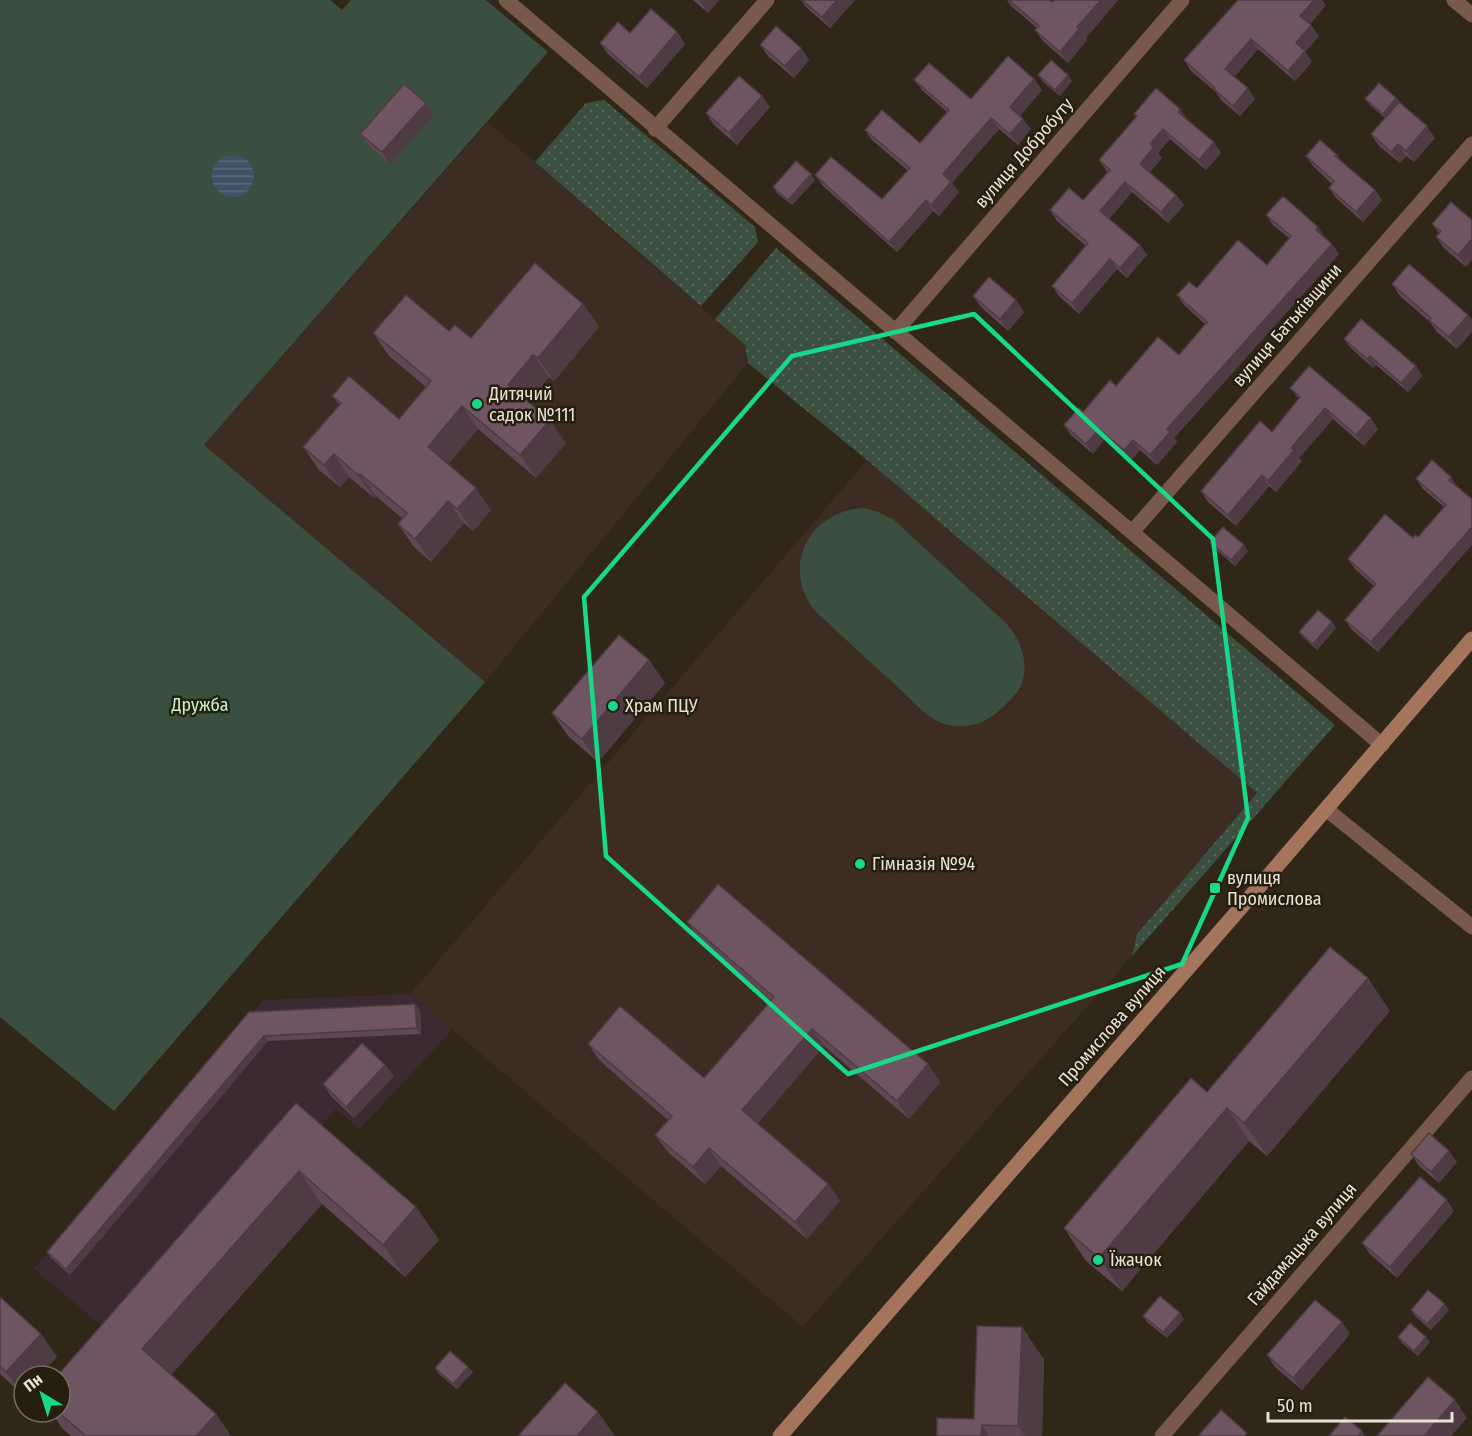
<svg xmlns="http://www.w3.org/2000/svg" width="1472" height="1436" viewBox="0 0 1472 1436" font-family="'Fira Sans Condensed',sans-serif">
<defs>
<pattern id="grass-dots" width="8" height="8" patternUnits="userSpaceOnUse" patternTransform="scale(1.5)"><rect width="8" height="8" fill="#3b4f40"/><path d="M2 2h.1M6 6h.1" fill="none" stroke="#57685b" stroke-width="1.8" stroke-linecap="round"/></pattern>
<pattern id="water-rules" width="6" height="5" patternUnits="userSpaceOnUse" patternTransform="scale(1.5)"><rect width="6" height="5" fill="#3f5367"/><path d="M0 2.5h6" fill="none" stroke="#5b6b7c"/></pattern>
</defs>
<rect width="100%" height="100%" fill="#302718"/>
<polygon fill="#3c2a32" points="410,994 452,1030 360,1129 336,1109 126,1346 34,1269 263,1000"/>
<g fill="#3c2c21">
<polygon points="488,122 745,345 748,363 485,682 204,445"/>
<polygon points="867,460 1258,793 1137,934 1132,956 803,1327 410,994"/>
</g>
<g fill="url(#grass-dots)">
<polygon points="604,100 755,227 758,242 701,306 535,162 586,103"/>
<polygon points="776,248 1335,725 1132,956 1137,934 1257,793 867,460 748,363 745,345 715,319"/>
</g>
<g fill="#3b4f40">
<polygon points="0,0 330,0 342,10 351,0 486,0 548,52 204,445 485,682 114,1111 0,1017"/>
<path d="M863,508L878,512L894,520L1006,623C1021,640 1030,664 1021,686C1017,694 1009,701 1003,707C986,724 965,731 941,723C925,716 912,700 899,688C871,663 843,637 815,611C780,568 809,511 863,508Z"/>
</g>
<circle fill="url(#water-rules)" cx="233" cy="176" r="21"/>
<g fill="none" stroke-linecap="round" stroke-linejoin="round">
<g stroke="#78594b" stroke-width="15">
<polyline points="506,0 1382,745"/>
<polyline points="1454,0 1472,15"/>
<polyline points="655,129 767,0"/>
<polyline points="895,332 1182,0"/>
<polyline points="1132,532 1472,144"/>
<polyline points="1326,809 1472,927"/>
<polyline points="1162,1436 1472,1078"/>
</g>
<polyline stroke="#a4745d" stroke-width="15" points="780,1436 1264,881 1472,639"/>
</g>
<g fill="#5f4853">
<polygon points="693,0 719,0 708,13"/>
<polygon points="801,0 855,0 830,28 807,8"/>
<polygon points="1007,0 1049,0 1052,2 1054,0 1118,0 1086,38 1087,40 1068,63 1043,41 1035,30 1037,28 1011,6"/>
<polygon points="1326,5 1310,24 1319,36 1305,52 1312,62 1295,81 1258,49 1234,77 1255,99 1240,116 1221,100 1216,92 1191,71 1184,60"/>
<polygon points="677,32 685,44 647,88 608,54 600,43 630,33"/>
<polygon points="760,45 801,48 809,60 794,78 768,56"/>
<polygon points="1038,75 1072,81 1060,96 1042,81"/>
<polygon points="1034,79 1042,90 1020,116 1031,129 1018,145 999,129 952,183 959,192 939,216 933,211 897,252 823,186 815,175 882,199 907,170 872,140 865,130 920,143 947,112 922,90 914,80 971,99"/>
<polygon points="1396,98 1435,138 1414,162 1406,156 1400,163 1379,146 1371,134 1385,118 1370,105 1365,99"/>
<polygon points="770,107 737,145 714,125 706,113"/>
<polygon points="1134,114 1187,120 1221,153 1206,170 1170,139 1158,153 1162,158 1150,172 1176,195 1184,205 1168,223 1132,192 1109,219 1140,245 1147,255 1127,278 1117,269 1079,314 1059,296 1052,286 1086,246 1057,221 1050,210 1083,200 1108,173 1099,160 1136,117"/>
<polygon points="434,115 390,164 369,145 360,134"/>
<polygon points="1337,155 1342,162 1375,190 1382,200 1363,222 1336,198 1329,188 1332,184 1313,166 1306,156"/>
<polygon points="815,180 792,205 777,193 773,187"/>
<polygon points="1451,202 1466,267 1444,248 1436,237 1439,233 1432,224"/>
<polygon points="1266,215 1325,237 1339,254 1174,438 1177,442 1157,465 1140,450 1131,460 1105,438 1093,454 1071,435 1064,425 1083,412 1116,386 1179,355 1205,324 1184,305 1177,295 1267,265 1289,238 1273,225"/>
<polygon points="1409,264 1457,349 1437,332 1430,322 1400,296 1392,284"/>
<polygon points="973,296 1016,300 1024,312 1008,331 981,307"/>
<polygon points="583,304 599,327 554,381 549,377 529,402 566,443 536,478 478,429 448,464 491,510 473,531 464,523 431,562 414,547 398,524 403,519 376,496 374,498 349,477 340,487 319,470 303,447 339,405 332,396 399,419 426,387 389,356 373,333 449,331 471,338"/>
<polygon points="1344,339 1416,366 1422,376 1408,392 1376,365 1373,368 1351,348"/>
<polygon points="1290,388 1378,429 1364,446 1333,419 1299,458 1302,461 1276,492 1269,486 1236,526 1208,502 1201,491 1272,432 1299,399"/>
<polygon points="1416,479 1458,488 1378,652 1352,630 1345,620 1374,586 1355,569 1348,559 1413,538 1418,537 1444,507 1423,489"/>
<polygon points="1210,542 1248,551 1235,566 1214,548"/>
<polygon points="1332,622 1336,628 1317,650 1303,637 1299,632"/>
<polygon points="649,660 665,683 598,762 568,736 552,713"/>
<polygon points="687,922 928,1064 940,1082 909,1119 824,1046 757,1124 828,1184 840,1201 807,1239 721,1166 705,1184 668,1152 655,1135 668,1120 600,1061 588,1044 704,1078 771,1001 699,939"/>
<polygon points="415,1004 420,1010 421,1034 268,1041 70,1275 51,1258 47,1252 249,1012"/>
<polygon points="1390,1011 1267,1156 1249,1141 1122,1291 1086,1261 1064,1228 1207,1092"/>
<polygon points="394,1076 354,1118 331,1096 323,1084"/>
<polygon points="296,1103 416,1207 439,1240 405,1277 322,1204 171,1375 216,1414 231,1436 71,1436 62,1428 51,1412 60,1412"/>
<polygon points="1411,1154 1457,1162 1439,1183 1419,1166"/>
<polygon points="1454,1211 1397,1278 1370,1254 1362,1243"/>
<polygon points="0,1297 41,1334 57,1357 24,1376 24,1393 22,1394 0,1374"/>
<polygon points="1411,1310 1449,1310 1431,1330 1415,1316"/>
<polygon points="1143,1316 1184,1319 1167,1338 1147,1322"/>
<polygon points="1022,1327 1044,1360 1042,1436 981,1436 974,1419"/>
<polygon points="1350,1334 1302,1390 1275,1367 1267,1355"/>
<polygon points="1398,1337 1430,1342 1418,1356 1402,1343"/>
<polygon points="435,1368 473,1372 457,1389 439,1374"/>
</g>
<g fill="#4e3b44">
<polygon points="701,0 719,0 708,13 700,1"/>
<polygon points="837,0 855,0 830,28 822,17"/>
<polygon points="1101,0 1118,0 1086,38 1087,40 1068,63 1060,52 1077,27"/>
<polygon points="1314,0 1322,0 1326,5 1308,27 1300,16"/>
<polygon points="1311,25 1319,36 1305,52 1312,62 1295,81 1288,71 1296,43"/>
<polygon points="677,32 685,44 647,88 639,77"/>
<polygon points="1251,39 1258,49 1232,79 1225,69"/>
<polygon points="801,48 809,60 794,78 785,66"/>
<polygon points="1068,75 1072,81 1060,96 1055,90"/>
<polygon points="1034,79 1042,90 1018,118 1010,107"/>
<polygon points="1248,88 1255,99 1240,116 1233,106"/>
<polygon points="762,96 770,107 737,145 729,133"/>
<polygon points="1396,98 1400,104 1387,120 1383,114"/>
<polygon points="426,103 434,115 390,164 382,152"/>
<polygon points="1180,109 1187,119 1178,112"/>
<polygon points="991,118 999,129 952,183 959,192 939,216 931,205 943,174"/>
<polygon points="1023,119 1031,129 1018,145 1010,134"/>
<polygon points="1427,126 1435,138 1414,162 1406,151"/>
<polygon points="1163,129 1170,139 1158,153 1162,158 1148,174 1140,164 1150,144"/>
<polygon points="1214,142 1221,153 1206,170 1199,160"/>
<polygon points="1398,144 1406,156 1400,163 1391,152"/>
<polygon points="811,174 815,180 792,205 788,200"/>
<polygon points="1125,182 1132,192 1107,221 1100,211"/>
<polygon points="1375,190 1382,200 1363,222 1356,212"/>
<polygon points="1176,195 1184,205 1168,223 1161,212"/>
<polygon points="926,200 933,211 897,252 889,242"/>
<polygon points="1318,227 1325,237 1323,240 1316,230"/>
<polygon points="1472,239 1472,260 1466,267 1458,255"/>
<polygon points="1332,244 1339,254 1174,438 1177,442 1157,465 1150,455 1167,429"/>
<polygon points="1140,245 1147,255 1127,278 1120,268"/>
<polygon points="1110,259 1117,269 1079,314 1072,303"/>
<polygon points="1016,300 1024,312 1008,331 1000,319"/>
<polygon points="583,304 599,327 554,381 538,358"/>
<polygon points="1468,315 1472,320 1472,332 1457,349 1449,337"/>
<polygon points="533,355 549,377 524,408 508,385"/>
<polygon points="1370,356 1376,365 1373,368 1367,359"/>
<polygon points="1416,366 1422,376 1408,392 1401,383"/>
<polygon points="462,406 478,429 443,470 428,447"/>
<polygon points="1325,408 1333,419 1299,458 1302,461 1276,492 1268,481 1291,448"/>
<polygon points="1371,418 1378,429 1364,446 1356,435"/>
<polygon points="550,420 566,443 536,478 520,455"/>
<polygon points="1099,429 1105,438 1093,454 1086,444"/>
<polygon points="1133,440 1140,450 1131,460 1124,450"/>
<polygon points="334,454 349,477 340,487 324,465"/>
<polygon points="360,474 376,496 374,498 358,475"/>
<polygon points="1262,475 1269,486 1236,526 1228,515"/>
<polygon points="1451,477 1458,487 1449,480"/>
<polygon points="476,488 491,510 473,531 457,509"/>
<polygon points="448,501 464,523 431,562 415,539"/>
<polygon points="1472,527 1472,545 1378,652 1371,642"/>
<polygon points="1244,545 1248,551 1235,566 1231,560"/>
<polygon points="1332,622 1336,628 1317,650 1313,644"/>
<polygon points="649,660 665,683 598,762 582,739"/>
<polygon points="1368,978 1390,1011 1267,1156 1244,1123"/>
<polygon points="415,1004 420,1010 421,1034 417,1028"/>
<polygon points="812,1029 824,1046 754,1128 742,1110"/>
<polygon points="264,1036 268,1041 70,1275 66,1269"/>
<polygon points="928,1064 940,1082 909,1119 897,1101"/>
<polygon points="385,1065 394,1076 354,1118 346,1107"/>
<polygon points="1227,1108 1249,1141 1122,1291 1099,1258"/>
<polygon points="709,1148 721,1166 705,1184 693,1167"/>
<polygon points="1449,1151 1457,1162 1439,1183 1431,1172"/>
<polygon points="299,1171 322,1204 165,1382 142,1349"/>
<polygon points="828,1184 840,1201 807,1239 795,1222"/>
<polygon points="1447,1200 1454,1211 1397,1278 1390,1267"/>
<polygon points="416,1207 439,1240 405,1277 383,1245"/>
<polygon points="1445,1304 1449,1310 1431,1330 1427,1324"/>
<polygon points="1180,1313 1184,1319 1167,1338 1163,1332"/>
<polygon points="1342,1322 1350,1334 1302,1390 1293,1378"/>
<polygon points="1022,1327 1044,1360 1042,1436 1025,1436 1018,1426"/>
<polygon points="41,1334 57,1357 39,1376 24,1376 24,1393 22,1394 6,1372"/>
<polygon points="1426,1337 1430,1342 1418,1356 1414,1351"/>
<polygon points="468,1367 473,1372 457,1389 453,1384"/>
<polygon points="1455,1400 1467,1418 1451,1436 1424,1436"/>
<polygon points="598,1412 615,1436 577,1436"/>
<polygon points="216,1414 231,1436 196,1436"/>
<polygon points="982,1425 989,1436 981,1436"/>
<polygon points="1362,1431 1365,1436 1358,1436"/>
</g>
<g fill="#6f5461" stroke="#4e3b44" stroke-width="1.5">
<polygon points="802,0 837,0 822,17"/>
<polygon points="1009,0 1049,0 1052,2 1054,0 1101,0 1077,27 1079,29 1060,52 1035,30 1039,26"/>
<polygon points="1238,0 1314,0 1300,16 1311,25 1296,43 1305,51 1288,71 1251,39 1225,69 1248,88 1233,106 1214,89 1215,88 1184,60"/>
<polygon points="651,9 677,32 639,77 600,43 618,22 630,33"/>
<polygon points="776,26 801,48 785,66 760,45"/>
<polygon points="1008,56 1034,79 1010,107 1023,119 1010,134 991,118 943,174 951,182 931,205 926,200 889,242 815,175 831,157 882,199 910,168 865,130 882,110 920,143 949,110 914,80 929,63 971,99"/>
<polygon points="1051,60 1068,75 1055,90 1038,75"/>
<polygon points="739,76 762,96 729,133 706,113"/>
<polygon points="1379,83 1396,98 1383,114 1365,99"/>
<polygon points="404,84 426,103 382,152 360,134"/>
<polygon points="1156,88 1180,109 1178,112 1214,142 1199,160 1163,129 1150,144 1154,147 1140,164 1176,195 1161,212 1125,182 1100,211 1140,245 1120,268 1110,259 1072,303 1052,286 1088,243 1050,210 1069,188 1083,200 1110,170 1099,160 1137,116 1134,114"/>
<polygon points="1399,102 1427,126 1406,151 1398,144 1391,152 1371,134"/>
<polygon points="1320,140 1337,155 1335,156 1375,190 1356,212 1329,188 1334,181 1306,156"/>
<polygon points="796,161 811,174 788,200 773,187"/>
<polygon points="1282,197 1284,197 1318,227 1316,230 1332,244 1167,429 1170,432 1150,455 1133,440 1124,450 1099,429 1086,444 1064,425 1079,408 1083,412 1110,380 1116,386 1158,337 1179,355 1207,322 1177,295 1189,282 1197,288 1238,240 1267,265 1291,236 1266,215"/>
<polygon points="1451,202 1472,220 1472,239 1458,255 1436,237 1441,231 1432,224"/>
<polygon points="535,263 583,304 538,358 533,355 508,385 550,420 520,455 462,406 428,447 476,488 457,509 448,501 415,539 398,524 407,513 360,474 358,475 334,454 324,465 303,447 341,403 332,396 349,376 399,419 431,381 373,333 406,295 449,331 455,325 471,338"/>
<polygon points="1409,264 1468,315 1449,337 1429,320 1431,318 1392,284"/>
<polygon points="989,277 1016,300 1000,319 973,296"/>
<polygon points="1361,319 1416,366 1401,383 1370,356 1367,359 1344,339"/>
<polygon points="1309,366 1371,418 1356,435 1325,408 1291,448 1294,450 1268,481 1262,475 1228,515 1201,491 1260,421 1272,432 1300,397 1290,388"/>
<polygon points="1432,460 1451,477 1449,480 1472,499 1472,527 1371,642 1345,620 1376,584 1348,559 1385,514 1413,538 1415,535 1418,537 1446,505 1416,479"/>
<polygon points="1223,527 1244,545 1231,560 1210,542"/>
<polygon points="1318,610 1332,622 1313,644 1299,632"/>
<polygon points="619,635 649,660 582,739 552,713"/>
<polygon points="718,884 928,1064 897,1101 812,1029 742,1110 828,1184 795,1222 709,1148 693,1167 655,1135 672,1116 588,1044 620,1006 704,1078 774,997 687,922"/>
<polygon points="1330,947 1368,978 1244,1123 1227,1108 1099,1258 1064,1228 1191,1078 1207,1092"/>
<polygon points="415,1004 417,1028 264,1036 66,1269 47,1252 249,1012"/>
<polygon points="362,1043 385,1065 346,1107 323,1084"/>
<polygon points="296,1103 416,1207 383,1245 299,1171 142,1349 216,1414 196,1436 86,1436 58,1412 60,1412 60,1376 57,1376"/>
<polygon points="1429,1133 1449,1151 1431,1172 1411,1154"/>
<polygon points="1420,1177 1447,1200 1390,1267 1362,1243"/>
<polygon points="1428,1290 1445,1304 1427,1324 1411,1310"/>
<polygon points="1160,1296 1180,1313 1163,1332 1143,1316"/>
<polygon points="0,1297 41,1334 6,1372 0,1366"/>
<polygon points="1315,1300 1342,1322 1293,1378 1267,1355"/>
<polygon points="1410,1323 1426,1337 1414,1351 1398,1337"/>
<polygon points="977,1326 1022,1327 1018,1426 982,1425 981,1436 937,1436 937,1418 974,1419"/>
<polygon points="450,1351 468,1367 453,1384 435,1368"/>
<polygon points="1428,1377 1455,1400 1424,1436 1377,1436"/>
<polygon points="565,1383 598,1412 577,1436 518,1436"/>
<polygon points="1221,1410 1247,1433 1244,1436 1198,1436"/>
<polygon points="1345,1417 1362,1431 1358,1436 1329,1436"/>
</g>
<path fill="none" stroke="#18d989" stroke-width="4.5" stroke-linejoin="round" d="M974,314L1213,539L1248,818L1182,964L848,1074L606,856L584,597L792,356Z"/>
<g fill="#18d989" stroke="#261e0e" stroke-width="2">
<circle cx="477" cy="404" r="6"/>
<circle cx="613" cy="706" r="6"/>
<circle cx="860" cy="864" r="6"/>
<rect x="1209" y="882" width="12" height="12" rx="3"/>
<circle cx="1098" cy="1260" r="6"/>
</g>
<g text-anchor="middle" dominant-baseline="central" stroke-width="5" stroke-linejoin="round" paint-order="stroke">
<g font-size="18" fill="#e7e2d8" stroke="#261e0e">
<text transform="translate(1024 153) rotate(-49)">вулиця Добробуту</text>
<text transform="translate(1287 325) rotate(-49)">вулиця Батьківщини</text>
<text transform="translate(1112 1026) rotate(-49)">Промислова вулиця</text>
<text transform="translate(1302 1244) rotate(-49)">Гайдамацька вулиця</text>
</g>
<g font-size="18" fill="#e7e2d8" stroke="#261e0e" text-anchor="start">
<text x="489" y="394">Дитячий<tspan x="489" dy="21">садок №111</tspan></text>
<text x="625" y="706">Храм ПЦУ</text>
<text x="872" y="864">Гімназія №94</text>
<text x="1227" y="878">вулиця<tspan x="1227" dy="21">Промислова</tspan></text>
<text x="1110" y="1260">Їжачок</text>
</g>
<g font-size="18" fill="#bff2cd" stroke="#261e0e">
<text x="200" y="705">Дружба</text>
</g>
</g>
<g transform="translate(42 1394) rotate(322)"><circle r="28" fill="#261e0e" stroke="#736c5f" stroke-width="1.5"/>
<path d="M0-4.5L10 22L0 15L-10 22Z" fill="#18d989"/>
<text y="-9" font-size="16" font-weight="bold" text-anchor="middle" fill="#e7e2d8">Пн</text>
</g>
<path d="M1268 1412v9h184v-9" fill="none" stroke="#e7e2d8" stroke-width="3"/>
<text x="1277" y="1412" font-size="18" fill="#e7e2d8" stroke="#261e0e" stroke-width="4.5" paint-order="stroke">50 m</text>
</svg>
